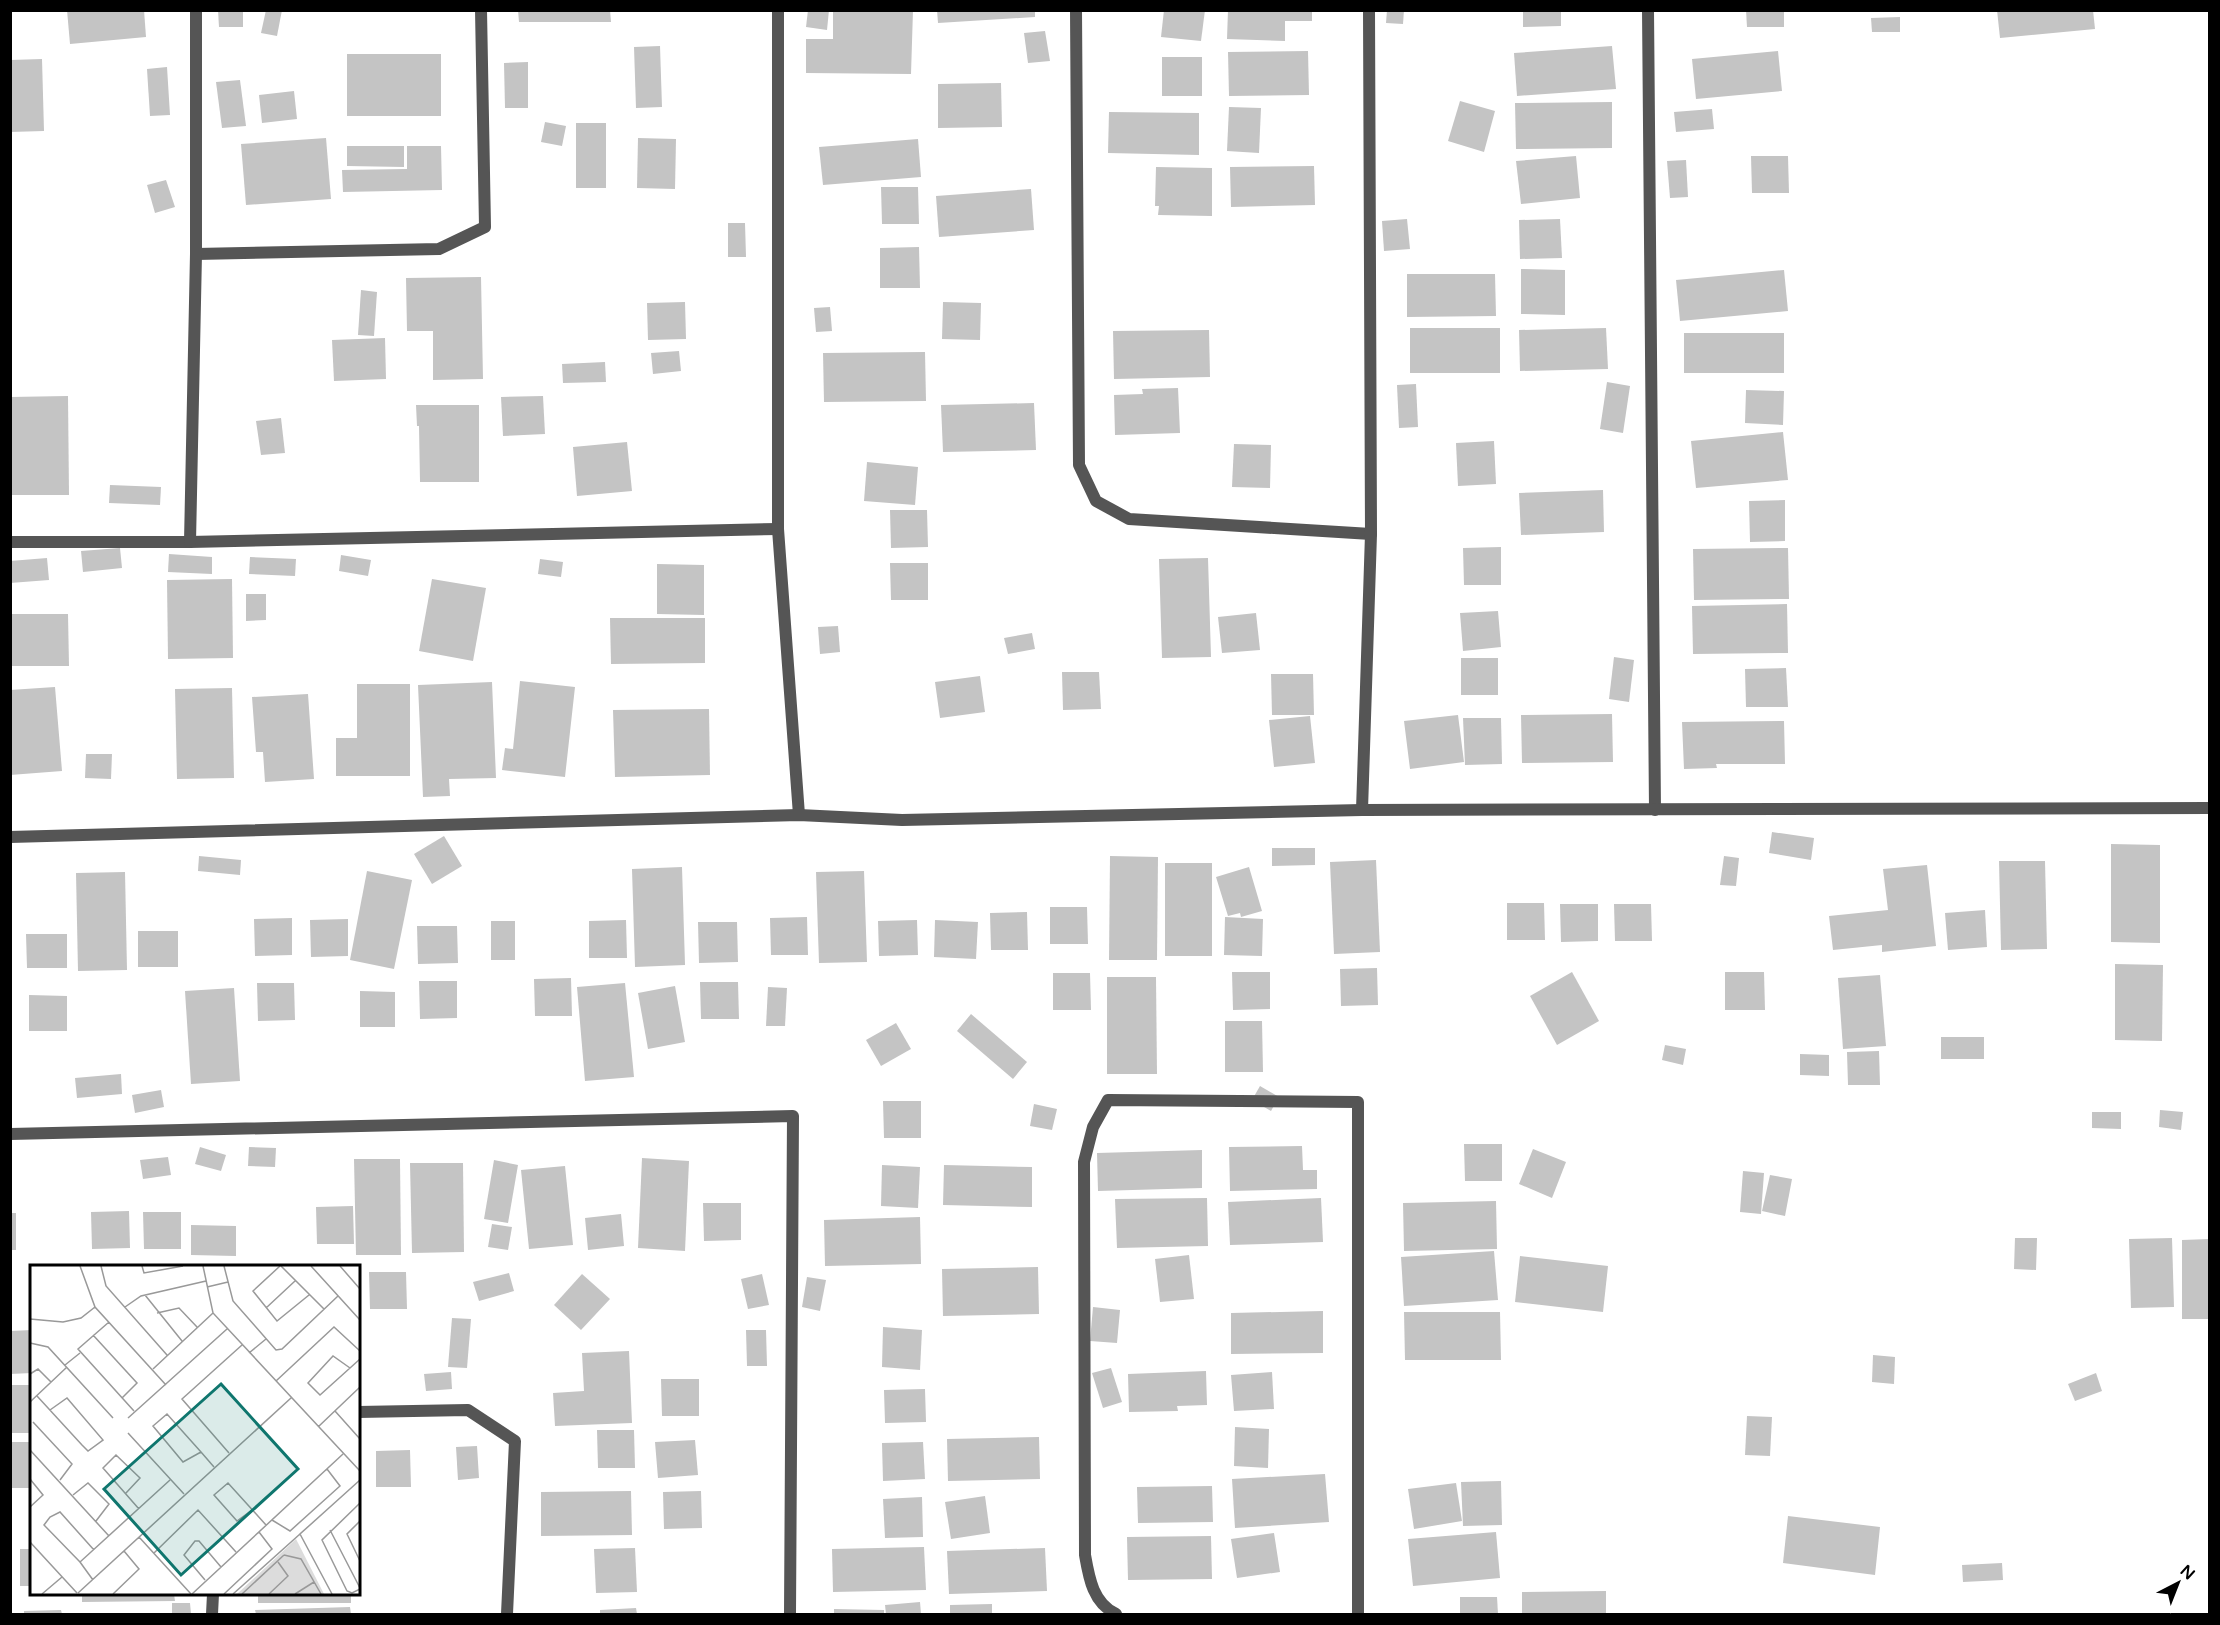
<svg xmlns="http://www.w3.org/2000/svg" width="2220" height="1625" viewBox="0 0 2220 1625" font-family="'Varela Round',sans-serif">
<rect width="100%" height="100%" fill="#fff"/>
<g fill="#c4c4c4">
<polygon points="67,10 144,10 146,37 70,44"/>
<polygon points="218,10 243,10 243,27 219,27"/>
<polygon points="266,10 282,10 277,36 261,33"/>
<polygon points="518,10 610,10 611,22 519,22"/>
<polygon points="808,10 829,10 827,30 806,27"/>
<polygon points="833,10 913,10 911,74 806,73 806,39 833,39"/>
<polygon points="937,10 1035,10 1035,17 938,23"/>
<polygon points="1164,10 1205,10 1201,41 1161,37"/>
<polygon points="1228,10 1312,10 1312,21 1285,21 1285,41 1227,39"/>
<polygon points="1387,10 1404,10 1403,24 1386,23"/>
<polygon points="1523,10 1561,10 1561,26 1523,27"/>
<polygon points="1746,10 1784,10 1784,27 1747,27"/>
<polygon points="1997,10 2093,10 2095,29 2000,38"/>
<polygon points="1900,17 1900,32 1872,32 1871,18"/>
<polygon points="1045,31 1050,61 1028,63 1024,33"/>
<polygon points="660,46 662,107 636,108 634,47"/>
<polygon points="1612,46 1616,89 1517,96 1514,53"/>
<polygon points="1308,51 1309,95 1229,96 1228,52"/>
<polygon points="1778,51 1782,91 1696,99 1692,59"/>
<rect x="347" y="54" width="94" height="62"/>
<rect x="1162" y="57" width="40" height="39"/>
<polygon points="42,59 44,131 10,132 10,60"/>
<polygon points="528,62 528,108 505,108 504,63"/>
<polygon points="167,67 170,115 150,116 147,69"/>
<polygon points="240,80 246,126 222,128 216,82"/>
<polygon points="1001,83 1002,127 938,128 938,84"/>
<polygon points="294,91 297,119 262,123 259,95"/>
<polygon points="1460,101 1495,111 1484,152 1448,141"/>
<polygon points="1612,102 1612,148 1516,149 1515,103"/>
<polygon points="1229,107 1261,108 1259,153 1227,151"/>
<polygon points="1712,109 1714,129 1676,132 1674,112"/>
<polygon points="1109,112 1199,113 1199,155 1108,153"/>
<polygon points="545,122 566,126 562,146 541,142"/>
<rect x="576" y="123" width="30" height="65"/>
<polygon points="326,138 331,199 246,205 241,144"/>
<polygon points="638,138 676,139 675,189 637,188"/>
<polygon points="918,139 921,177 823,185 819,147"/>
<polygon points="347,146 404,146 404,167 347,166"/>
<polygon points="407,146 441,146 442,190 343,192 342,170 407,169"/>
<polygon points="1576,156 1580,198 1521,204 1516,161"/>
<polygon points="1751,156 1788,156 1789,193 1752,193"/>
<polygon points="1686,160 1688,197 1670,198 1667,161"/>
<polygon points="1314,166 1315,205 1231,207 1230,167"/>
<polygon points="1156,167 1212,168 1212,216 1158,215 1159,206 1155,206"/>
<polygon points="166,180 175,207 155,213 147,185"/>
<polygon points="881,187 918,187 919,224 882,224"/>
<polygon points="1031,189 1034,230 939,237 936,196"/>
<polygon points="1407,219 1410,249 1384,251 1382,221"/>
<polygon points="1560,219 1562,258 1520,259 1519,220"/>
<polygon points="728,223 745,223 746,257 728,257"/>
<polygon points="919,247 920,288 880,288 880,248"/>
<polygon points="1521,269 1565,270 1565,315 1521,314"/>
<polygon points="1784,270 1788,311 1680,321 1676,280"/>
<polygon points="1407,274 1495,274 1496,316 1407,317"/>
<polygon points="481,277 483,379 433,380 433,331 407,331 406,278"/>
<polygon points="361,290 377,292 374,336 358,335"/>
<polygon points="685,302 686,339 648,340 647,303"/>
<polygon points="943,302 981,303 980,340 942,339"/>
<polygon points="830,307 832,331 816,332 814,308"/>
<rect x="1410" y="328" width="90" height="45"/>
<polygon points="1606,328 1608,369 1520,371 1519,330"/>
<polygon points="1209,330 1210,377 1114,379 1113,331"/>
<rect x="1684" y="333" width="100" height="40"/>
<polygon points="385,338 386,379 334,381 332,340"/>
<polygon points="679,351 681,371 653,374 651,353"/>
<polygon points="925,352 926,401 824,402 823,353"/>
<polygon points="605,362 606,382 563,383 562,364"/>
<polygon points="1607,382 1630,386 1623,433 1600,429"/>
<polygon points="1416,384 1418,427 1399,428 1397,385"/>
<polygon points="1178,388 1180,433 1115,435 1114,395 1143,394 1142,389"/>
<polygon points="1746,390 1784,391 1783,425 1745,423"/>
<polygon points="68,396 69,495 10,495 10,397"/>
<polygon points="543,396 545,434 503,436 501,397"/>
<polygon points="1034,403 1036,450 943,452 941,405"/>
<polygon points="416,405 479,405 479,482 420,482 419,426 417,426"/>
<polygon points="281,418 285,453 261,455 256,421"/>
<polygon points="1783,432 1788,480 1696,488 1691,441"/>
<polygon points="1494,441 1496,484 1458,486 1456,443"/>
<polygon points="627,442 632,491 577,496 573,447"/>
<polygon points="1234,444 1271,445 1270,488 1232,487"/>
<polygon points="867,462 918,467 915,505 864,501"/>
<polygon points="110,485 161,487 160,505 109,503"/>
<polygon points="1603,490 1604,532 1521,535 1519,493"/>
<polygon points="1785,500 1785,541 1750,542 1749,501"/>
<polygon points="890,510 927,510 928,547 891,548"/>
<polygon points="1501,547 1501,585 1464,585 1463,548"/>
<polygon points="120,548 122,568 83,572 81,551"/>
<polygon points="1788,548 1789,599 1694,600 1693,549"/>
<polygon points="169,554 212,557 212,574 168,572"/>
<polygon points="341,555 371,560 368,576 339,571"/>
<polygon points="250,557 296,559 295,576 249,574"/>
<polygon points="47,558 49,580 10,583 10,561"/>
<polygon points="1208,558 1211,657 1162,658 1159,559"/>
<polygon points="540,559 563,562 561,577 538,574"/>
<polygon points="890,563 928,563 928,600 891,600"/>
<polygon points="657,564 704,565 704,615 657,614"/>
<polygon points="232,579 233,658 168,659 167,580"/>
<polygon points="432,579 486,588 473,661 419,651"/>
<polygon points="246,594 266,594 266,620 246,621"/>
<polygon points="1787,604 1788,653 1693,654 1692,606"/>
<polygon points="1498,611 1501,647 1463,651 1460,613"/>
<polygon points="1256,613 1260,650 1222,653 1218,617"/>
<polygon points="10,614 68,614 69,666 10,666"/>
<polygon points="610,618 705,618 705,663 611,664"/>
<polygon points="838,626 840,652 820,654 818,627"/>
<polygon points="1032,633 1035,649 1008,654 1004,638"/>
<polygon points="1614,657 1634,660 1629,702 1609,699"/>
<rect x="1461" y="658" width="37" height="37"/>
<polygon points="1786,668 1788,707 1746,707 1745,669"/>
<polygon points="1062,672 1099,672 1101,709 1063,710"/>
<polygon points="1271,674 1313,674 1314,715 1272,715"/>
<polygon points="980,676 985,712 940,718 935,682"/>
<polygon points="520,681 575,687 565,777 502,770 505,748 513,749"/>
<polygon points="492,682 496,778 449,779 450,796 423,797 418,685"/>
<polygon points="357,684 410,684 410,776 336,776 336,738 357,738"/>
<polygon points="55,687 62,771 10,775 10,690"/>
<polygon points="232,688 234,778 177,779 175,689"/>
<polygon points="308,694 314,779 265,782 263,752 256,752 252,697"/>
<polygon points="709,709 710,775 615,777 613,710"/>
<polygon points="1612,714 1613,762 1522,763 1521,715"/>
<polygon points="1458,715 1464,762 1410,769 1404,721"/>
<polygon points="1310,716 1315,763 1274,767 1269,720"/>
<polygon points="1463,718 1501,718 1502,764 1465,765"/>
<polygon points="1784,721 1785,764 1716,764 1717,768 1684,769 1682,722"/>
<polygon points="86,754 112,754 111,779 85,778"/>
<polygon points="1772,832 1814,838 1811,860 1769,853"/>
<polygon points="444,836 462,866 432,884 414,854"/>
<polygon points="2111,844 2160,845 2160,943 2111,942"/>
<polygon points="1272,848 1315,848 1315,865 1272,866"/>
<polygon points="199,856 241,860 240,875 198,871"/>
<polygon points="1110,856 1158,857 1157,960 1109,960"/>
<polygon points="1724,856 1739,858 1736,886 1720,885"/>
<polygon points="1376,860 1380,952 1334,954 1330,862"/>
<polygon points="1999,861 2045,861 2047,949 2001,950"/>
<rect x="1165" y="863" width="47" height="93"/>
<polygon points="1927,865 1936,946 1882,952 1882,945 1833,950 1829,916 1888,910 1883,869"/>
<polygon points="682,867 685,965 635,967 632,869"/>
<polygon points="1249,867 1262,911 1241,917 1240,913 1228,916 1216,877"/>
<polygon points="367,871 412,880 394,969 350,960"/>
<polygon points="864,871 867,962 819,963 816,872"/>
<polygon points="125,872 127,970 78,971 76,873"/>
<polygon points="1507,903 1544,903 1545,940 1507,940"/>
<polygon points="1560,904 1598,904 1598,941 1561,942"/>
<polygon points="1614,904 1651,904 1652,941 1615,941"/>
<polygon points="1050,907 1087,907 1088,944 1050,944"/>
<polygon points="1985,910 1987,947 1948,950 1945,913"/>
<polygon points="1027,912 1028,950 991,950 990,913"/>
<polygon points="807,917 808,955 771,955 770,918"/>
<polygon points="1225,917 1263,919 1262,956 1224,955"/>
<polygon points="292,918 292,955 255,956 254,919"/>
<polygon points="348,919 348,956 311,957 310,920"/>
<polygon points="626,920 627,958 589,958 589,921"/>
<polygon points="917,920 918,955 879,956 878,921"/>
<polygon points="935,920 978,922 976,959 934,957"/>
<rect x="491" y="921" width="24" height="39"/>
<polygon points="698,922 737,922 738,962 699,963"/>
<polygon points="417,926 457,926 458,963 418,964"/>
<rect x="138" y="931" width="40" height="36"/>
<polygon points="26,934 67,934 67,968 27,968"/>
<polygon points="2115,964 2163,965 2162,1041 2115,1040"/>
<polygon points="1377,968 1378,1005 1341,1006 1340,969"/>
<polygon points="1232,972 1270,972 1270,1009 1233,1010"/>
<polygon points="1572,972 1599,1021 1557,1045 1530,996"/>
<polygon points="1725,972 1764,972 1765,1010 1725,1010"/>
<polygon points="1053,973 1090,973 1091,1010 1053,1010"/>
<polygon points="1880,975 1886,1046 1843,1049 1838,978"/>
<polygon points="1107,977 1156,977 1157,1074 1107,1074"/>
<polygon points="571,978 572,1016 535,1016 534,979"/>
<polygon points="419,981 457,981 457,1018 420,1019"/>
<polygon points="700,982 738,982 739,1019 701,1019"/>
<polygon points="257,983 294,983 295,1020 258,1021"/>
<polygon points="625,983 634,1077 585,1081 577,987"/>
<polygon points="675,986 685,1042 648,1049 638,993"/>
<polygon points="768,987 787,988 785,1026 766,1026"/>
<polygon points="234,988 240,1081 191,1084 185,991"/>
<polygon points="360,991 395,992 395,1027 360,1027"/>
<polygon points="29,995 67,996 67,1031 29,1031"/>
<polygon points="971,1014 1027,1062 1013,1079 957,1031"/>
<polygon points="1225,1021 1262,1021 1263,1072 1225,1072"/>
<polygon points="896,1023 911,1049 881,1066 866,1040"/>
<rect x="1941" y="1037" width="43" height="22"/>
<polygon points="1665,1045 1686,1049 1683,1065 1662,1060"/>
<polygon points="1879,1051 1880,1085 1848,1085 1847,1052"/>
<polygon points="1800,1054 1829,1055 1829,1076 1800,1075"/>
<polygon points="121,1074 122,1094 77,1098 75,1078"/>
<polygon points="1260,1086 1279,1097 1271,1111 1252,1100"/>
<polygon points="161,1090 164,1107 135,1113 132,1095"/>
<polygon points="883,1101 921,1101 921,1138 884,1138"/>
<polygon points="1034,1104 1057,1109 1052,1130 1030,1126"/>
<polygon points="2160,1110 2183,1112 2181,1130 2159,1127"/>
<polygon points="2092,1112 2121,1112 2121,1129 2092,1128"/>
<polygon points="1464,1144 1502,1144 1502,1181 1465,1181"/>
<polygon points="1302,1146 1303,1170 1317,1170 1317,1189 1230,1191 1229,1147"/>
<polygon points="200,1147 226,1155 221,1171 195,1164"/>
<polygon points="249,1147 276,1148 275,1167 248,1166"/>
<polygon points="1533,1149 1566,1162 1552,1198 1519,1184"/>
<polygon points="1202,1150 1202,1188 1098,1191 1097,1153"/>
<polygon points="168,1157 171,1175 143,1179 140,1160"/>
<polygon points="642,1158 689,1161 685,1251 638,1248"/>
<polygon points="354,1159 400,1159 401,1255 356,1255"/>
<polygon points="494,1160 518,1165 508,1223 484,1219"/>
<polygon points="410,1163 463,1163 464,1252 412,1253"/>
<polygon points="882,1165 920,1167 918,1208 881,1206"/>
<polygon points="944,1165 1032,1167 1032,1207 943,1205"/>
<polygon points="565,1166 573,1245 529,1249 521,1170"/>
<polygon points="1743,1171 1764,1173 1761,1214 1740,1212"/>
<polygon points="1770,1175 1792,1179 1785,1216 1762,1211"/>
<polygon points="1207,1198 1208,1246 1117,1248 1115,1199"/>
<polygon points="1321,1198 1323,1242 1230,1245 1228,1202"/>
<polygon points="1496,1201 1497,1249 1404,1251 1403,1203"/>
<polygon points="703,1203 741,1203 741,1240 704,1241"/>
<polygon points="353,1206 354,1244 317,1244 316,1207"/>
<polygon points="129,1211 130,1248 92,1249 91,1212"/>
<polygon points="143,1212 181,1212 181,1249 144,1249"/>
<rect x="10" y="1213" width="6" height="37"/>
<polygon points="621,1214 624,1246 588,1250 585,1218"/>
<polygon points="920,1217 921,1264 825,1266 824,1220"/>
<polygon points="492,1224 512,1227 508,1250 488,1247"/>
<polygon points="191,1225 236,1226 236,1256 191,1255"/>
<polygon points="2015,1238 2037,1238 2036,1270 2014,1269"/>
<polygon points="2172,1238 2174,1307 2131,1308 2129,1239"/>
<polygon points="2210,1239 2210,1319 2182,1319 2182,1240"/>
<polygon points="1494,1251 1498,1300 1404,1306 1401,1257"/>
<polygon points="1189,1255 1194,1299 1160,1302 1155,1259"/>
<polygon points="1520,1256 1608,1266 1603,1312 1515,1302"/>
<polygon points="1038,1267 1039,1314 943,1316 942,1269"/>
<polygon points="369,1272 406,1272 407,1309 370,1309"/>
<polygon points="509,1273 514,1291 479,1301 473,1282"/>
<polygon points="582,1274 610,1299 581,1330 554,1305"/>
<polygon points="762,1274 769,1305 748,1309 741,1279"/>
<polygon points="807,1277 826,1280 820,1311 802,1307"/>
<polygon points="1093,1307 1120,1310 1117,1343 1090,1341"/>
<polygon points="1323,1311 1323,1353 1231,1354 1231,1313"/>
<polygon points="1404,1312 1500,1312 1501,1360 1405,1360"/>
<polygon points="452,1318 471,1319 467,1368 448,1367"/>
<polygon points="883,1327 922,1330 920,1370 882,1367"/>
<polygon points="32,1330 32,1373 10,1374 10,1331"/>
<polygon points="746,1330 766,1330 767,1366 747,1366"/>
<polygon points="629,1351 632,1423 555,1426 553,1393 584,1391 582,1353"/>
<polygon points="1873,1355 1895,1357 1894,1384 1872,1382"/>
<polygon points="1111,1368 1122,1402 1103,1408 1092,1373"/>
<polygon points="1206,1371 1207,1405 1177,1406 1178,1411 1129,1412 1128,1374"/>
<polygon points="451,1372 452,1389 426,1391 424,1374"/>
<polygon points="1272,1372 1274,1409 1234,1411 1231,1375"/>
<polygon points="2096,1373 2102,1391 2075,1401 2068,1384"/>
<polygon points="661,1379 699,1379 699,1416 662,1416"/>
<rect x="10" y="1385" width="22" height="48"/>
<polygon points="925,1389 926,1422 885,1423 884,1390"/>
<polygon points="1747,1416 1772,1417 1770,1456 1745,1455"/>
<polygon points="1235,1427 1269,1429 1268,1468 1234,1466"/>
<polygon points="597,1430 634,1430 635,1468 598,1468"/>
<polygon points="1039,1437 1040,1479 948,1481 947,1439"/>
<polygon points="695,1440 698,1475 658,1478 655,1442"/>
<rect x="10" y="1442" width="22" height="46"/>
<polygon points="923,1442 925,1479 883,1481 882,1443"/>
<polygon points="477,1446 479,1478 458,1480 456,1447"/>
<polygon points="410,1450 411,1487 376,1487 376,1451"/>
<polygon points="1325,1474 1329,1522 1235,1528 1232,1479"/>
<polygon points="1501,1481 1502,1525 1463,1526 1461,1482"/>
<polygon points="1456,1483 1462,1521 1414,1529 1408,1489"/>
<polygon points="1212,1486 1213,1522 1138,1523 1137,1487"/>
<polygon points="631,1491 632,1535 541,1536 541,1492"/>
<polygon points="701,1491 702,1528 664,1529 663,1492"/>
<polygon points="985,1496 990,1533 951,1539 945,1502"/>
<polygon points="922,1497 923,1537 885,1538 883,1499"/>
<polygon points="1788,1516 1880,1527 1875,1575 1783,1563"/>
<polygon points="1496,1532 1500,1578 1413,1586 1408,1539"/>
<polygon points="1274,1533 1280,1572 1237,1578 1231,1539"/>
<polygon points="1211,1536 1212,1579 1128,1580 1127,1537"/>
<polygon points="924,1547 926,1590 833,1592 832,1549"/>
<polygon points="635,1548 637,1592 596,1593 594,1549"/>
<polygon points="1045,1548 1047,1591 949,1594 947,1551"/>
<rect x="20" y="1549" width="12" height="37"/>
<polygon points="2002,1563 2003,1580 1963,1582 1962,1565"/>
<polygon points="1606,1591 1606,1614 1522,1614 1522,1592"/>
<polygon points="82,1594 174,1594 175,1601 82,1602"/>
<rect x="258" y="1594" width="93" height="9"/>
<polygon points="1460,1597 1497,1597 1498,1614 1460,1614"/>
<polygon points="920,1602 921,1614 886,1614 885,1605"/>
<polygon points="172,1603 190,1603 191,1614 172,1614"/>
<polygon points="992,1604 992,1614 950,1614 950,1605"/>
<polygon points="350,1607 351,1614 256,1614 255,1610"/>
<polygon points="636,1608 637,1614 600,1614 600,1610"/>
<polygon points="834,1609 884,1610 884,1614 834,1614"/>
<polygon points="61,1610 62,1614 24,1614 24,1611"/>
</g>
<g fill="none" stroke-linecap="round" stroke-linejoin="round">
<g stroke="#555" stroke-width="12">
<polyline points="778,10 778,529 799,815"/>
<polyline points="1076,10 1079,465 1096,501 1129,519 1371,534"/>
<polyline points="1648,10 1655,810"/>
<polyline points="196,254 439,249 485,227 481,10"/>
<polyline points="10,542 190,542 778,529"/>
<polyline points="190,542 196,254 196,10"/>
<polyline points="1362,810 1371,534 1369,10"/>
<polyline points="10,837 799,815 902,820 1362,810 2210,808"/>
<polyline points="10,1134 793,1116 790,1614"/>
<polyline points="358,1412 468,1410 515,1441 507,1614"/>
<polyline points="212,1614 213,1594"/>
<path d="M1116,1614C1093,1603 1089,1578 1085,1555L1084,1162L1093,1127L1108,1100L1358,1102V1614"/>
</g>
</g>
<g transform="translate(30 1265)">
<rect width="330" height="330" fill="#fff"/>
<path d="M266,274L294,329H207Z" fill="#dcdcdc"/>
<path fill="none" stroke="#999" stroke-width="1.5" d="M50,1L65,42L136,120M71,1L76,21L137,90M112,1L114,8L153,1M173,1L183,48L330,206M194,1L203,36L246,85L252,84L308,31M250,1L223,26L247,56L279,30M251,1L294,44M281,1L330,55M310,1L330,24M177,22L198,17M115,30L152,76M95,42L111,31L176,16M236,43L265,16M127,48L149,43L167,62M0,54L33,57L51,53L65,42M79,57L48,84L104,146M63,70L107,118L92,133M0,78L18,82L83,153M219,88L236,74M35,100L50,88M320,103L303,91L278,118L290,130L330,94M123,104L183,48M0,109L8,104L21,117M246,116L304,62L330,86M7,131L52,180L58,186L73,175L37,133L20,145M0,137L37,102M305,146L330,174M98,153L197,64M3,157L42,199L30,215M288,162L330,122M98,168L154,229M0,185L79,271M171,187L153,197L123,161L137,149L171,187L184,202M199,188L152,134L212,80M0,214L13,230L0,242M96,228L110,213L86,190L73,203L109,244M43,230L58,218L79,239L66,256M330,238L292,275L317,326L322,328L330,324M222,245L207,256L184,230L198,218L236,260M242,255L260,266L310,221L297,204M330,256L317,269L330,296M300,265L330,323M109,272L161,329M0,277L47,328M124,288L168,245L206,287M254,290L271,294L291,329M50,297L14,260L20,252L30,247L64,285M63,315L50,297L140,215M175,315L154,290L165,276H169L191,302M48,328L261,133M12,329L32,312M83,329L109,304L94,286M162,329L313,189M194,329L242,284L229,267M203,329L270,269M212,329L254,290M239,329L258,311L248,297M265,329L284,317M302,329L270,269L330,215"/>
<path fill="#0f766e" fill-opacity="0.15" stroke="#0f766e" stroke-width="3" d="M191,119L268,204L151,310L74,224Z"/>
<rect width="330" height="330" fill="none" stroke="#000" stroke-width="3"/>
</g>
<rect width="2220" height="1625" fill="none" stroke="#000000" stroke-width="24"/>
<g transform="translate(2178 1583) rotate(42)" stroke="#ffffff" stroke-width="4.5" paint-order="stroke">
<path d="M0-4.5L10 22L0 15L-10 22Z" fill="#000000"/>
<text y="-9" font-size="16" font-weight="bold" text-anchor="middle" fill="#000000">N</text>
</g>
</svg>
